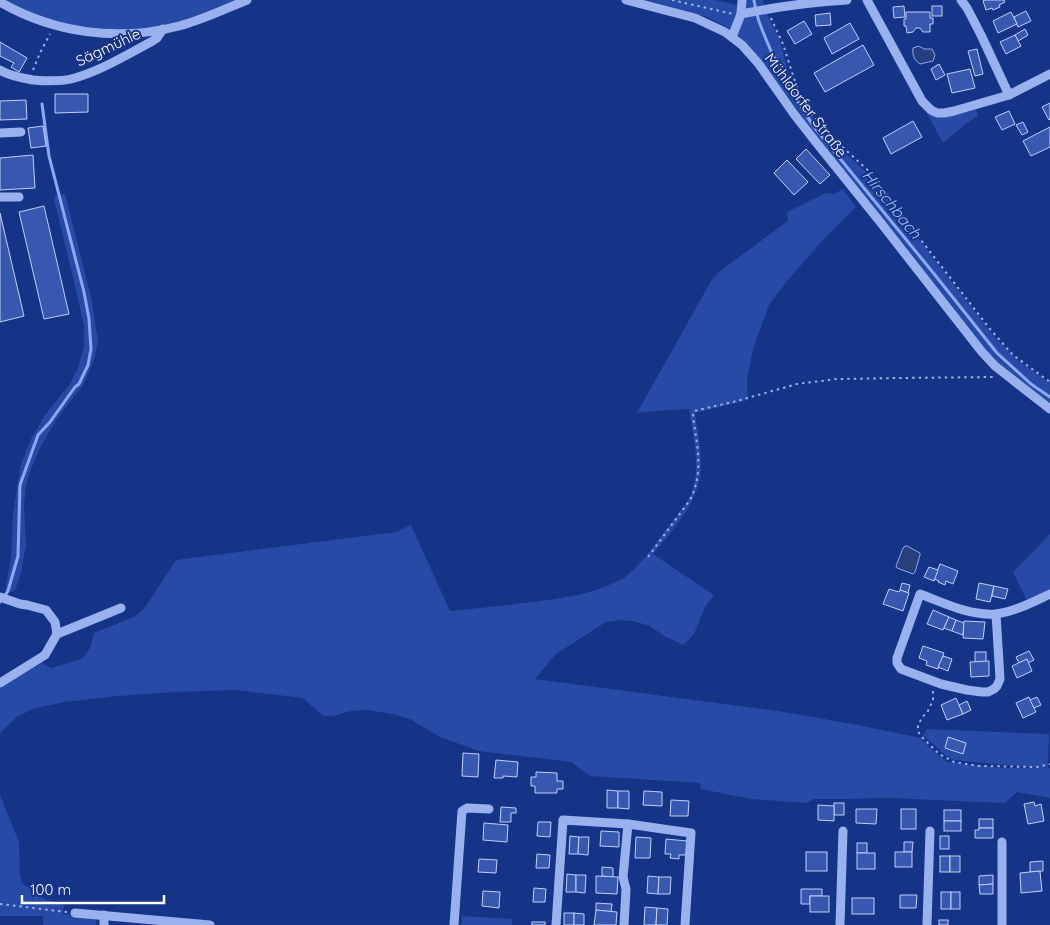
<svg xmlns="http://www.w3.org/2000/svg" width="1050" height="925" viewBox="0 0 1050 925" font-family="Quicksand,sans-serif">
<rect width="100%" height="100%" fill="#153387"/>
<g fill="#274aa6">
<path d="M6,0H235C211,9 188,20 162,26C127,33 75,29 41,17C29,12 17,6 6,0Z"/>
<polygon points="647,0 715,0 738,5 741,0 763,0 764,6 752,7 753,15 767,14 779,38 791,82 802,102 813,118 844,152 867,173 883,191 927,250 997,340 1020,362 1050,383 1050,403 1000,367 970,332 951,305 899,238 861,191 834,160 774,78 758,56 743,40 729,28 707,17"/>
<polygon points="925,110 935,117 941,118 976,110 978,116 967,123 943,143"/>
<path d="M843,189L856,207L824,239L787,281L769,305L753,349L747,381L748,400L695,413C697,429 701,446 701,463C703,498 674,528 653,554L714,595L705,607L694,634L683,645L664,636L650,626L633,621L620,620L606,622L556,654L535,679L784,712L858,725L921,738L928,746L947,762L1000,768H1041L954,760L946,756L923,735L927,729L1049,734L1048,768H1050V798L1017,792L1005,803L888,798L848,799H814L806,803L751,799L701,789L700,783L590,776L571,762L479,751L440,737L410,719L392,714L367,710L351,711L333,716H323L303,698L235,690L176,692L118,696L65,702L36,708L18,716L1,732L0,735V685L42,663L51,668L82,659L90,648L94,633L136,616L146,606L176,560L396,532L411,525L450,611C480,608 510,605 540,601C563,598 585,595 607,586C612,583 619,581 624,578C640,566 652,548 664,532C673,520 686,507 692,492C701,466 693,436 689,409L667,410L637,413L711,281L720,271L788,221L787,212L826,193L834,194Z"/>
<polygon points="65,194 91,297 98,341 94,360 83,385 56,420 39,450 29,474 26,486 24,504 26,545 21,573 15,590 12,592 5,590 11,558 13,514 21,464 31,439 45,415 70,384 78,368 84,346 84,326 76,290 54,199 56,195"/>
<polygon points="1050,534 1050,590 1027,601 1013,572"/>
<polygon points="0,795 19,842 20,875 22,883 47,900 64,905 63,914 97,916 96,925 43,925 43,916 0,916"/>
<polygon points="462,916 512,919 512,925 461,925"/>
</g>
<g fill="#283f7e" stroke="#8ca9f2">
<path d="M919,46L924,49H932L935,55L933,61L920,64C914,60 912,55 913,48Z"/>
<polygon points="905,546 907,546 920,553 920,555 915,572 913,574 897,568 896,566 903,548"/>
</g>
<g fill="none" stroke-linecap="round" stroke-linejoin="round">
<g stroke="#8ca9f2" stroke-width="3">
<path d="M754,0C756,18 764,34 771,51C784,78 798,104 815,128L935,275L997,353L1031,384L1050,397"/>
<polyline points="0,602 8,591 18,556 20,485 38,435 50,422 75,387 79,384 88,365 91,349 89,319 84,292 49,156 42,104"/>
</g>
</g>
<g fill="#3858af" stroke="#c0d0fb">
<polygon points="985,0 1004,0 1005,2 999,5 1000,7 993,10 992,8 986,10 983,1"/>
<polygon points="904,6 905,17 894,18 893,7"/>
<rect x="932" y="6" width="10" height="10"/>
<polygon points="1026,11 1031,21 1018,27 1014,17"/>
<polygon points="906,12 930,12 930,18 933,18 933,24 930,24 930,32 923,32 920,28 916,28 913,32 907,33 906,26 904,26 904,19 906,19"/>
<polygon points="1011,12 1017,24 998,33 993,21"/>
<polygon points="830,13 831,25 816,26 815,15"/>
<polygon points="804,21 812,34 795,44 787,31"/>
<polygon points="850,23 859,39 832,54 824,38"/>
<polygon points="1025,29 1028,35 1018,41 1015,35"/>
<polygon points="1015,35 1021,46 1006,54 1000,42"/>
<polygon points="0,42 27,58 19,72 11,67 14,63 0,56"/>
<polygon points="863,45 874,65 825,92 814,73"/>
<polygon points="977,49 983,74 975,76 968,51"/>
<polygon points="939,64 945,75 936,80 931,69"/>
<polygon points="970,69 975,88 952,93 947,74"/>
<polygon points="55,94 88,94 88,112 55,113"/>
<polygon points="26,100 27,119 0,120 0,101"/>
<polygon points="1050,103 1050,119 1049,120 1042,107"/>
<polygon points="1009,111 1015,124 1002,130 995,117"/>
<polygon points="913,121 922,137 891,154 883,138"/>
<polygon points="1023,122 1028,132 1022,135 1016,125"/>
<polygon points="43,126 46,146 31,148 28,128"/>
<polygon points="1050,127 1050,147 1031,156 1023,141"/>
<polygon points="806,149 830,175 820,184 796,159"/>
<polygon points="33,155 35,188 0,190 0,158"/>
<polygon points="787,160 808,182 794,195 774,173"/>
<polygon points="44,206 69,314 44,319 19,212"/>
<polygon points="0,213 24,316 0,322"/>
<polygon points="940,564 958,571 953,584 946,581 945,585 938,582 939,581 934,579"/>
<polygon points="929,567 938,570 934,581 924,577"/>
<polygon points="902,583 910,585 908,593 900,590"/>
<polygon points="979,583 994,586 990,602 976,599"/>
<polygon points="994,586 1008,589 1005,599 992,596"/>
<polygon points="889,589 899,592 900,590 909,593 903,611 883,604"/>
<polygon points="933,610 949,617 943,630 927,624"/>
<polygon points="949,617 956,620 952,631 944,628"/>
<polygon points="956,620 964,623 963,635 952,631"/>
<polygon points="964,621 985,622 983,639 963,638"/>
<polygon points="923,646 944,653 938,669 926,665 927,661 919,658"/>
<polygon points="1029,651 1034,660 1028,663 1027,659 1019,663 1016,657"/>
<rect x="975" y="652" width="11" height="10"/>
<polygon points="943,656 952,659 948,671 938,667"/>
<polygon points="1027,659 1032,671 1017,678 1012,666"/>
<polygon points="989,661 989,676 971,677 970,662"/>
<polygon points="1029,697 1036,712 1023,718 1016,703"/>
<polygon points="1037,697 1041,705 1034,708 1030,700"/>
<polygon points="956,698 963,714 947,720 941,705"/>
<polygon points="967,701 971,710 963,714 959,705"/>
<polygon points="948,737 966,743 963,754 945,748"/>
<polygon points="463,753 479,754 478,777 462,776"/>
<polygon points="496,760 518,762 517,777 503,776 503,778 494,778"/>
<polygon points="536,772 557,773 557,781 563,781 563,789 557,789 557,793 535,793 535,786 531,786 531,777 536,777"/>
<polygon points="607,790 618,791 618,808 607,808"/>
<polygon points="618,791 629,791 629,809 618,808"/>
<polygon points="644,791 662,792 662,806 643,805"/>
<polygon points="671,800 689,801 688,816 670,816"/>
<polygon points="1034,802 1035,806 1041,804 1044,821 1028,824 1024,804"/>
<rect x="834" y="803" width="10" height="12"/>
<polygon points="818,805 834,806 834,821 818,820"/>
<polygon points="501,807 516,808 516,813 511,813 511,822 500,822"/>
<polygon points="856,809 877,809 876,824 856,823"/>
<rect x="901" y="809" width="15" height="20"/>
<rect x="944" y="810" width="17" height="11"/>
<rect x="979" y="819" width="14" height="9"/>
<rect x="944" y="821" width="17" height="10"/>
<polygon points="538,822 551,822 550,837 537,836"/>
<polygon points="484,823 508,825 507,842 483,840"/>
<polygon points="979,828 993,828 993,838 975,838 975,830 979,830"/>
<polygon points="601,831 619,832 619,847 600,846"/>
<polygon points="570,836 579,837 578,854 569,854"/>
<rect x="940" y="836" width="9" height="13"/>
<polygon points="579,837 589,837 588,855 578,854"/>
<polygon points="636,837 651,838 650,858 635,858"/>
<polygon points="666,839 687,841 686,855 679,855 679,859 670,858 671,854 665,854"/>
<polygon points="904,842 913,842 912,852 904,852"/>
<rect x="857" y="843" width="10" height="10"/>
<rect x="806" y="852" width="21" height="19"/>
<rect x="895" y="852" width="17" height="15"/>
<rect x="857" y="853" width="18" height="16"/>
<polygon points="537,854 550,855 549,868 536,868"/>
<rect x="940" y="856" width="10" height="16"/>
<rect x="950" y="856" width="10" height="16"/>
<polygon points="479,859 497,860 496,873 478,872"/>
<polygon points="1043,861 1043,871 1030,872 1030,862"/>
<polygon points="602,867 613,868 613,877 602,876"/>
<polygon points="1040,871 1042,891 1021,893 1020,873"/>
<polygon points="567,874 576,875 576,892 566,892"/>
<polygon points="576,875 586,875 585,893 576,892"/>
<polygon points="993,875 993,884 979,885 979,876"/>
<polygon points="596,876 618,877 617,894 596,893"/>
<polygon points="648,876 659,877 658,894 647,893"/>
<polygon points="659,877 671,877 670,894 658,894"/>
<polygon points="993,884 993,894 980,894 979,885"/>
<polygon points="534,888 546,889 545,902 533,902"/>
<polygon points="801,889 822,889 822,896 810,896 810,904 801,904"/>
<polygon points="483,891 500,892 499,908 482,906"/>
<rect x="941" y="892" width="10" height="17"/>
<rect x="951" y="892" width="9" height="17"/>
<polygon points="900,895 917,895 916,908 900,908"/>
<rect x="810" y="896" width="19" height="16"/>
<rect x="852" y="898" width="22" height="16"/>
<polygon points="596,903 612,904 611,912 596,910"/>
<polygon points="645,907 657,908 656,925 644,925"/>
<polygon points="657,908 668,909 667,925 656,925"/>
<polygon points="596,910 617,912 616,925 594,925"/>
<rect x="564" y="913" width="10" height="12"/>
<polygon points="574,913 584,914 584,925 574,925"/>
<rect x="939" y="920" width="9" height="5"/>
<rect x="532" y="922" width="13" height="3"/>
</g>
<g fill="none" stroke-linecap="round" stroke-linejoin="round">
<g stroke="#9ab1ef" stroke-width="2" stroke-dasharray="2.5 4" stroke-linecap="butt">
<polyline points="672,0 733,14"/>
<polyline points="771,18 783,44 798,91 812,114 837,142 872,174 924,244 990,329 1013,355 1050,382"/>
<polyline points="33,70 40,53 50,34"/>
<path d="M648,557L690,500C704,472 697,446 693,416L694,411L737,401L797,384L837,379L900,378L994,377"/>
<polyline points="933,691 933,700 927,713 922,717 918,726 918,731 920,735 939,754 954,762 979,766 1037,767 1050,764"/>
<polyline points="0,904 67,912"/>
</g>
<g stroke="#9ab1ef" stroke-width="9">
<polyline points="626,0 695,18 725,32 742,45 758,63 794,114 815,141 881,223 982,352 995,366 1050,409"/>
<polyline points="867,0 922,101 931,110 937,113 944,113 954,111 1009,95 1050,74"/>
<polyline points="961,0 967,8 981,35 1009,95"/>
<path d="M0,2C54,33 118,42 179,26C202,20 225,9 247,0"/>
<path d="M741,14C776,7 811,2 847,0"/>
<polyline points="732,37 741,14 742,0"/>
<path d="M0,70C10,76 22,78 33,80C45,81 59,82 71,79C99,72 126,55 151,42L157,38L163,29"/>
<polyline points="0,133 21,132"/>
<polyline points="0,197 19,197"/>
<polyline points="0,597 20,604 27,605 46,610 55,622 57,634"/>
<path d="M996,614L1000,679L997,686L994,689L988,692H982L967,690L941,684L901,669L897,663V658L920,594C944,603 970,616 995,614C1014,612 1033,602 1050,594"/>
<polyline points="0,683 45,655 57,634 121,608"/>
<polyline points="1002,842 1002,925"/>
<polyline points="75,913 210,925"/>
<polyline points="104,925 104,915"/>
<polyline points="454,925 462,811 467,808 489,809"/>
<polyline points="556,925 563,820 628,824 691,833 685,925"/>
<polyline points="624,925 626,889 623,877 628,824"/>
<polyline points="840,925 843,831"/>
<polyline points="927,925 930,831"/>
</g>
</g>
<g text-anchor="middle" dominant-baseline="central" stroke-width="4" stroke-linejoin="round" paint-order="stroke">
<g font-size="15" fill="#fff" stroke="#153387">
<text transform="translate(108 47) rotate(-25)">Sägmühle</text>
<text transform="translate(806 105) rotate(53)">Mühldorfer Straße</text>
</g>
<g font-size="16" font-style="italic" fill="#a5bcf6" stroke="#153387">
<text transform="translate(892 204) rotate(51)">Hirschbach</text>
</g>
</g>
<path d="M22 895v8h142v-8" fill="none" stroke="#ffffff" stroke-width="2.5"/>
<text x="30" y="895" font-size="15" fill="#ffffff" stroke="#153387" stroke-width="4" paint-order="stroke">100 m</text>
</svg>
